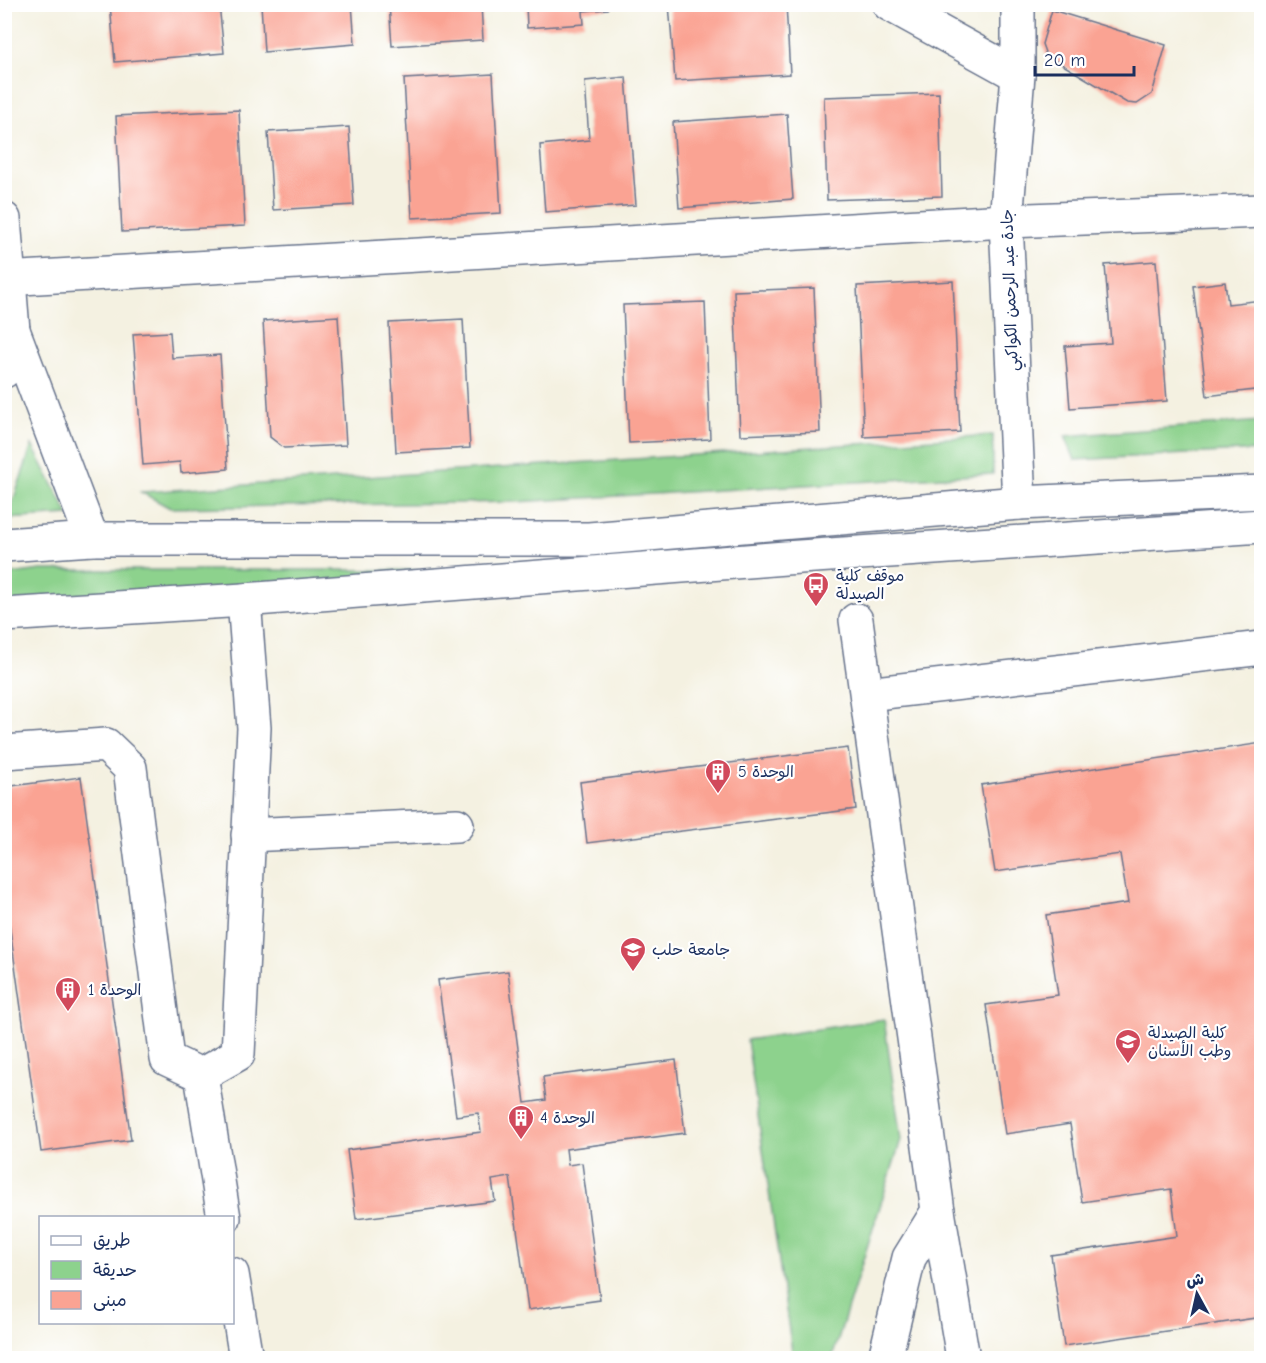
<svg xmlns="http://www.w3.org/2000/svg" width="1266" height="1363" viewBox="0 0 1266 1363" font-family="'Comic Neue','Playpen Sans Arabic',sans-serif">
<rect width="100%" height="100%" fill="#fff"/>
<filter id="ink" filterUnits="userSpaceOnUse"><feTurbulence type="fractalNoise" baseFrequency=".0167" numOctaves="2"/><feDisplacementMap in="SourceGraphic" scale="12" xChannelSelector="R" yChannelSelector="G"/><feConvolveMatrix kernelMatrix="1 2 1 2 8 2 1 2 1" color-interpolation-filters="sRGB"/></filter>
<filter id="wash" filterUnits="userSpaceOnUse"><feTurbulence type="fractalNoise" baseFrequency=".008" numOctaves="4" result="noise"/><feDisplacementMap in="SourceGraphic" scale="24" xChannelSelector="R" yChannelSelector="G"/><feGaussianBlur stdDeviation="1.35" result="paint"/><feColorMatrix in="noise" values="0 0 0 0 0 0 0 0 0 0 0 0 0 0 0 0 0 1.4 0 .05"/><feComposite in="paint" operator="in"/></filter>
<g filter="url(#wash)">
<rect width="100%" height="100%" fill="#f4f1e1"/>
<g fill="#8dd28d" stroke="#548076" stroke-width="1.5">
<polygon points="1261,421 1261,450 1075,460 1065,436"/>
<polygon points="993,435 993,474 516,502 170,508 141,492"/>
<polygon points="32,445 69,515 7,519"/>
<polygon points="41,570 523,570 5,602 4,575"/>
<polygon points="884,1019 901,1140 832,1358 793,1358 747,1040"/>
</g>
<g id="blocks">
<g fill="#faa393">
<polygon points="110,4 219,4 224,53 115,62"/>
<polygon points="261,4 352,4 355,44 264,52"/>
<polygon points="389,4 481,4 483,40 392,46"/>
<polygon points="526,4 608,4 608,9 583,11 584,24 527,28"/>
<polygon points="669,4 786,4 790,74 675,81"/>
<polygon points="1052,10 1166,45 1152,94 1137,104 1127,103 1046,55 1042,44"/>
<polygon points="493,74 501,213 412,218 404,79"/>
<polygon points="626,77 636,205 545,212 540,145 589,140 585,81"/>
<polygon points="939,93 942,196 827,200 824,97"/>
<polygon points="239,110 245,226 122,232 116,116"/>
<polygon points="787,114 793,199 679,208 673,122"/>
<polygon points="349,127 354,205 273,210 268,132"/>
<polygon points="1156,261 1167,401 1070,408 1065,346 1111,343 1105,265"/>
<polygon points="953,281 960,432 864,437 857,286"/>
<polygon points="1225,282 1228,304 1262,300 1262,389 1207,396 1193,286"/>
<polygon points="814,288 820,432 740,435 734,291"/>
<polygon points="705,302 710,439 629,443 623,305"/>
<polygon points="338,316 346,445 284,448 270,437 263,321"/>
<polygon points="463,319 470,448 396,452 389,323"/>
<polygon points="170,332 172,358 220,355 228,469 181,473 180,462 143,465 133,334"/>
<polygon points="1262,743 1262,1317 1064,1346 1051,1255 1177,1236 1171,1189 1082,1202 1070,1124 1005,1134 986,1005 1058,995 1046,915 1128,903 1120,854 995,872 981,785"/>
<polygon points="848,748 856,809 587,843 580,782"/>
<polygon points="81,777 131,1140 41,1152 4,886 4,787"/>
<polygon points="508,971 525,1103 546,1100 543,1077 676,1060 685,1133 566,1149 568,1165 582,1163 600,1300 528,1310 510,1177 492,1180 495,1201 356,1219 347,1150 481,1132 478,1113 456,1116 438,980"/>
</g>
</g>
</g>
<g filter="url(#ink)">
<use href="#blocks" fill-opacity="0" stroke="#67738c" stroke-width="1.5"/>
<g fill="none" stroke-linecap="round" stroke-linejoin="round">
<defs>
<g id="minor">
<polyline points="889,4 1018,75"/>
<polyline points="1018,4 1018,75 1006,221 1019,503"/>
<polyline points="4,219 13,330"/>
<polyline points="4,279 1006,221 1262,211"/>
<polyline points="4,371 13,330 92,539"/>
<polyline points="856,620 938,1211 909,1258 885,1358"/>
<polyline points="867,694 1262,648"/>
<polyline points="4,752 106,745 130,768 167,1059 201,1075 224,1218"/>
<polyline points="248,835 457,825"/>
<polyline points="201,1075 238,1054 254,728 244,600"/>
<polyline points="938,1211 963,1358"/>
<polyline points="232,1274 246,1358"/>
</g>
<g id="major">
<polyline points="4,545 92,539 589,539 1019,503 1262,492"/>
<polyline points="4,615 244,600 785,558 1262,526"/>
</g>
</defs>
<use href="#minor" stroke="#67738c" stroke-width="36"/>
<use href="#major" stroke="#67738c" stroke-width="36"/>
<use href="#minor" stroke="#fff" stroke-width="33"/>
<use href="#major" stroke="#fff" stroke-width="33"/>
</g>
</g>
<defs>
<symbol id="bus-pin" viewBox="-11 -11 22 30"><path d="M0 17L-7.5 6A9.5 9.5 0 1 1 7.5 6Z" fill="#d1495b" stroke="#fff"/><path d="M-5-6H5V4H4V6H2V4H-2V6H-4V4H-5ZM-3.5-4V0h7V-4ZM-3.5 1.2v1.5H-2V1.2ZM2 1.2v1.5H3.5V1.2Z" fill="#fff"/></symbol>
<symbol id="building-pin" viewBox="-11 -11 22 30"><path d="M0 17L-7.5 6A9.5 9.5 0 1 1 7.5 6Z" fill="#d1495b" stroke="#fff"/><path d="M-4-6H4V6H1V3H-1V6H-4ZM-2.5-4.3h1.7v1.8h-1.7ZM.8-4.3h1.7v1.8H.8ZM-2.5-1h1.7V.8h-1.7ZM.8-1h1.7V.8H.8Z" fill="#fff"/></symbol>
<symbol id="university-pin" viewBox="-11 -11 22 30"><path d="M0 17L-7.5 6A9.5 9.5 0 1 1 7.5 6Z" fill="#d1495b" stroke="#fff"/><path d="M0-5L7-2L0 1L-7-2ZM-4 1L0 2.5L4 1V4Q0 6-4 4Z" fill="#fff"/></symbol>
</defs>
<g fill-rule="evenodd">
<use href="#bus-pin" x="801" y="570" width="30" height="40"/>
<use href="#building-pin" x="703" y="757" width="30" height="40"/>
<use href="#university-pin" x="618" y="935" width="30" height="40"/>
<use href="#building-pin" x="53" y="975" width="30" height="40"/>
<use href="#university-pin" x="1113" y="1027" width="30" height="40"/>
<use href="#building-pin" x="506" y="1103" width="30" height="40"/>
</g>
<g text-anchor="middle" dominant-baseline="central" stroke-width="4.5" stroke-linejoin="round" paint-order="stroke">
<g font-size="16" fill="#1b2f5e" stroke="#fff">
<text transform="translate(1010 290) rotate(-92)">جادة عبد الرحمن الكواكبي</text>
</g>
<g font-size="16" fill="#1b2f5e" stroke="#fff" text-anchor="start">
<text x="836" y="576">موقف كلية<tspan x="836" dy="18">الصيدلة</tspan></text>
<text x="738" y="772">الوحدة 5</text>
<text x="652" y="950">جامعة حلب</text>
<text x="88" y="990">الوحدة 1</text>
<text x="1148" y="1033">كلية الصيدلة<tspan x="1148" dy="18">وطب الأسنان</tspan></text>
<text x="540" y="1118">الوحدة 4</text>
</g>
</g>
<rect width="1266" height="1363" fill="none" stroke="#fff" stroke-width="24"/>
<rect x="39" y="1216" width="195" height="108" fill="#ffffff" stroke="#a4acbf" stroke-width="1.5"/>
<rect x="51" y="1236" width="30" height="9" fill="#ffffff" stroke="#a4acbf" stroke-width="1.5"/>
<text x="93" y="1246" font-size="18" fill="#1b2f5e">طريق</text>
<rect x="51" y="1261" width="30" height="18" fill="#8dd28d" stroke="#a4acbf" stroke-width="1.5"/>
<text x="93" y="1276" font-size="18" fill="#1b2f5e">حديقة</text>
<rect x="51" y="1291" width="30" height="18" fill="#faa393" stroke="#a4acbf" stroke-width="1.5"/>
<text x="93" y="1306" font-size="18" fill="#1b2f5e">مبنى</text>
<g transform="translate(1197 1294) rotate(352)" stroke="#ffffff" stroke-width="4.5" paint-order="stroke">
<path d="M0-4.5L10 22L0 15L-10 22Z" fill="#1b2f5e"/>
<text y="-9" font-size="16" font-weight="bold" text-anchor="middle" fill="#1b2f5e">ش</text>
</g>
<path d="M1035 66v9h99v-9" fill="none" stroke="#1b2f5e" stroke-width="3"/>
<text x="1044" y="66" font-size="18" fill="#1b2f5e" stroke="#ffffff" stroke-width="4.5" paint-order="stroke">20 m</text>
</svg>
